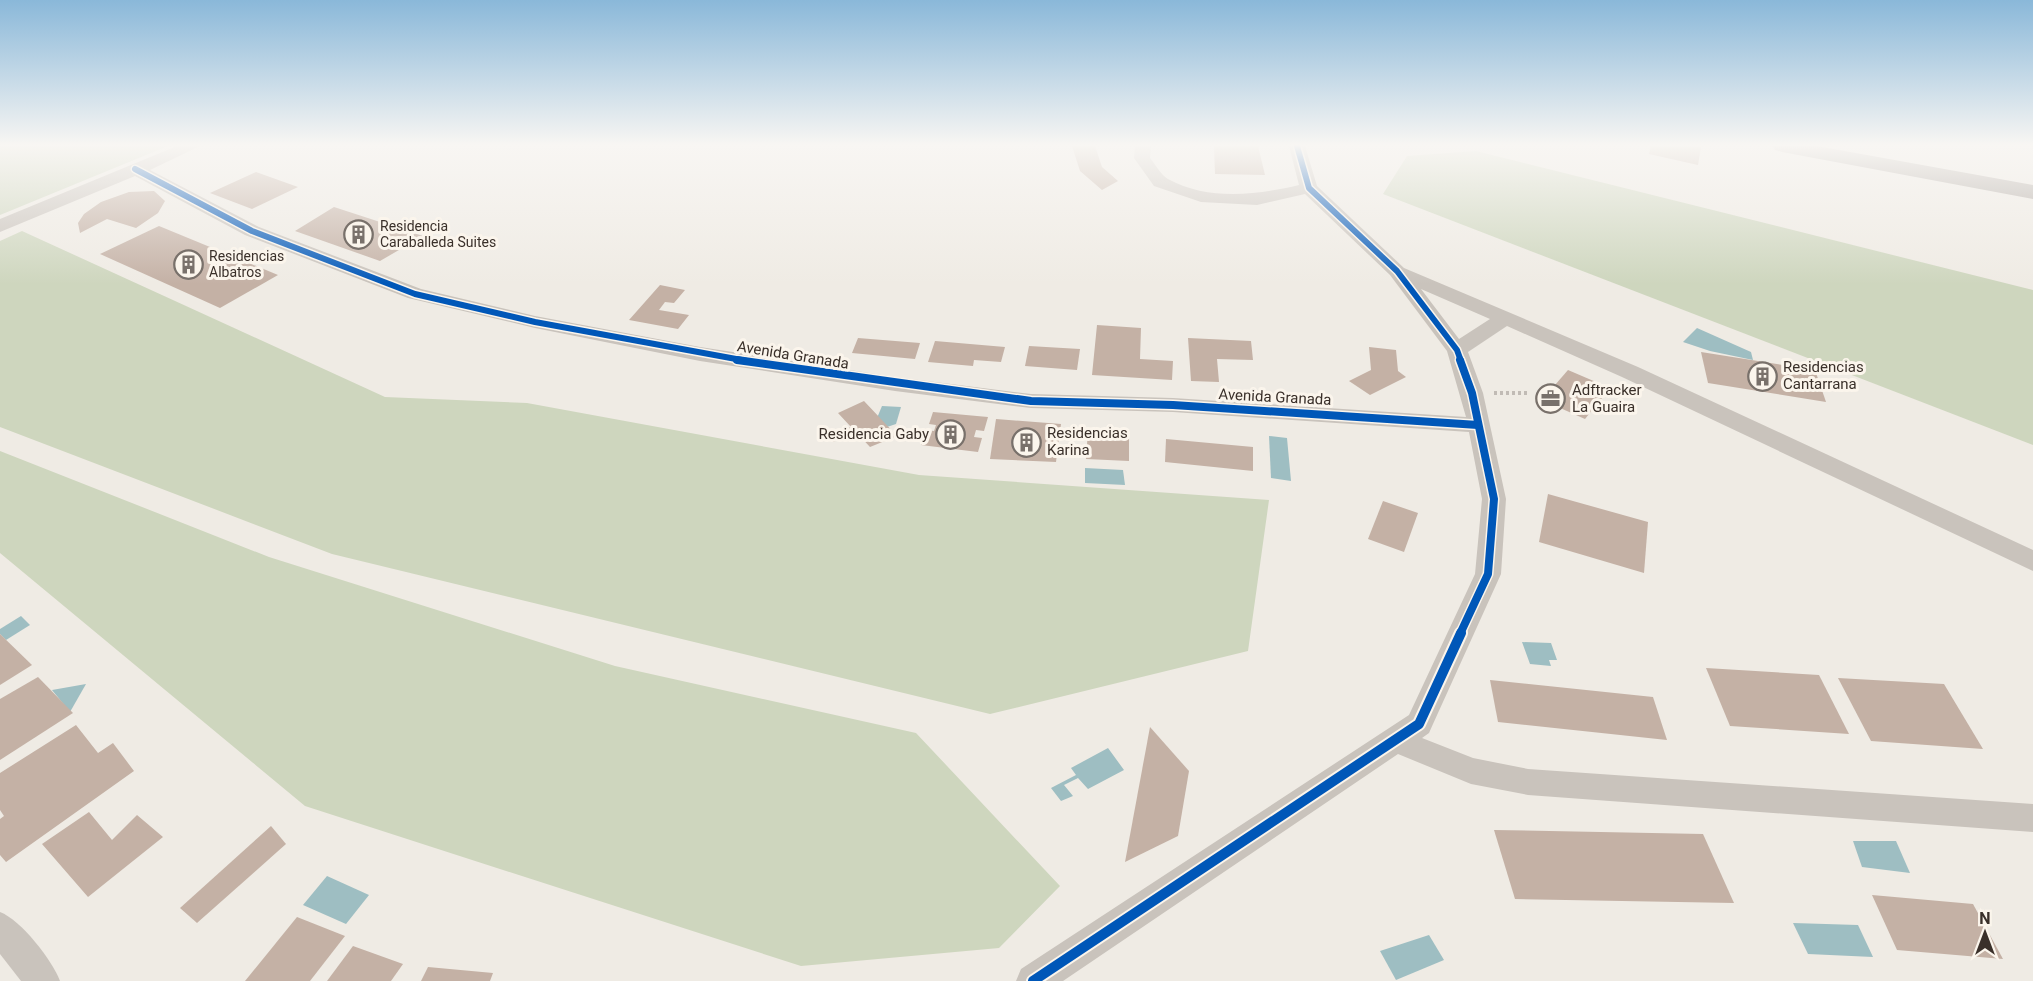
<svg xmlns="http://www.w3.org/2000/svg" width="2033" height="981" viewBox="0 0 2033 981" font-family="Roboto,sans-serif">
<rect width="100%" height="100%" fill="#efebe4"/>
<g fill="#ced6be">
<polygon points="0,146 168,146 0,215"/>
<polygon points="1476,151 2033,290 2033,445 1383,194 1407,156"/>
<polygon points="22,231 385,397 527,403 919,475 1269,500 1248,651 990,714 332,554 0,427 0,241"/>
<polygon points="0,451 269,557 615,666 916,733 1060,886 999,948 801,966 305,806 0,553"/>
</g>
<g fill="#9ebec2">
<polygon points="1697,328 1751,352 1753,360 1710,351 1683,342"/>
<polygon points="882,406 901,407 896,424 887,427 877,418"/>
<polygon points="1269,436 1287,438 1291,481 1271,478"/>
<polygon points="1085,468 1123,470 1125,485 1085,483"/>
<polygon points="21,616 30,625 6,640 0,634 0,629"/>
<polygon points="1522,642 1551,643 1557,660 1549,660 1551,666 1530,664"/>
<polygon points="86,684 70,712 52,690"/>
<polygon points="1108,748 1124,770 1088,789 1078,778 1064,785 1073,796 1061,801 1051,788 1076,775 1071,768"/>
<polygon points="1853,841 1896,841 1910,873 1862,867"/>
<polygon points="327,876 369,895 346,924 303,905"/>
<polygon points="1793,923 1858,925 1873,957 1808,954"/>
<polygon points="1429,935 1444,960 1396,980 1380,951"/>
</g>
<g fill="#c4b1a5">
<polygon points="1072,146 1095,146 1102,167 1118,181 1102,190 1080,171"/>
<polygon points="1214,146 1258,146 1265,175 1215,174"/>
<polygon points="1651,146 1701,147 1698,165 1649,154"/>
<polygon points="256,172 298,187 252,209 210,193"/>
<polygon points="154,191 165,201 158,213 136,228 107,219 80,233 78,223 84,214 101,202 129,192"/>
<polygon points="334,207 423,236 380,261 295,231"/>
<polygon points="159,226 278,275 220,308 100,254"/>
<polygon points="660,285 685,290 674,303 665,302 659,310 689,315 678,329 629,320"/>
<polygon points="1097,325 1141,328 1140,359 1173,361 1172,380 1092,375"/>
<polygon points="858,338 920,343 915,359 852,353"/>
<polygon points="1188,338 1251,341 1253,360 1217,359 1219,382 1191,381"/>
<polygon points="935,341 1005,347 1001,362 974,360 973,366 928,362"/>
<polygon points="1029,346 1080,349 1077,370 1025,366"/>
<polygon points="1369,347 1396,350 1398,371 1406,377 1370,395 1349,381 1371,370"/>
<polygon points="1701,352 1815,370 1826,402 1708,383"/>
<polygon points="1568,370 1610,388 1585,419 1542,400"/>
<polygon points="864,401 897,436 870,447 856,432 833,442 828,437 851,427 838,413"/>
<polygon points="933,412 988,417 984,431 976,430 974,437 982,438 978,452 921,445 925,430 934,431 936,425 929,424"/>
<polygon points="996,419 1061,424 1056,462 990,459"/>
<polygon points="1088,430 1129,432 1129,461 1086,459"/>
<polygon points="1166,439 1253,447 1253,471 1165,462"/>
<polygon points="1548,494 1648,522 1644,573 1539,542"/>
<polygon points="1383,501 1418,513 1404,552 1368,539"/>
<polygon points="0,634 32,665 0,685"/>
<polygon points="1706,668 1819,675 1849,734 1730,726"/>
<polygon points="38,677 73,713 0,760 0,699"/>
<polygon points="1838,678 1944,684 1983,749 1871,741"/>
<polygon points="1490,680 1653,697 1667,740 1498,722"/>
<polygon points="76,725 98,753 113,743 134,771 6,862 0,855 0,819 4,816 0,810 0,773"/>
<polygon points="1150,727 1189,771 1178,836 1125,862"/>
<polygon points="89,812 112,840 137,815 163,837 88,897 42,844"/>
<polygon points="271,826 286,844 197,923 180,908"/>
<polygon points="1494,830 1703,834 1734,903 1515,899"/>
<polygon points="1872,895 1973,904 2003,959 1897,950"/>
<polygon points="297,917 345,936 310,981 245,981"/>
<polygon points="353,946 403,964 391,981 327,981"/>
<polygon points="428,967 493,973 490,981 421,981"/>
</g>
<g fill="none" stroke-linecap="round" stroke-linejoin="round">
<polyline stroke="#c1bbb5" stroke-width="4" stroke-dasharray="3 3" stroke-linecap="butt" points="1494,393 1528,393"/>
<g fill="#c9c3bc" fill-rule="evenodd">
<path d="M177,146H200L150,170L259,227L421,289L535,316L700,347L895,377L1031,394L1173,398L1466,417L1447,351L1390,275L1305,194L1257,205L1201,202L1154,186L1134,158L1135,146H1151L1150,158C1155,164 1161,175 1168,179C1208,201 1257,195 1299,185L1289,146H1305L1317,186L1404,268L1638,367L2033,550V571L1622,377L1507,326L1468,352L1483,393L1506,499L1501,574L1433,724L1429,733L1422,738L1473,758L1528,769L2033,804V832L1528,795L1471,784L1398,754L1063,981H1016L1021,969L1409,715L1475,574L1482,499L1469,432L1173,412L1031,408L895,391L700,361L535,328L408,298L245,235L135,176L0,232V219ZM1421,289L1490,319L1459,339Z"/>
<path d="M0,912C21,920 52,960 60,981H21L0,954Z"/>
</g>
<polygon fill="#aea7a1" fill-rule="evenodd" points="1772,146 1817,146 2033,185 2033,199 1782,152 1775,150"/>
<defs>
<g id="cycleway-far2">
<polyline points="1297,146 1309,188 1397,271 1457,350 1461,361"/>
<polyline points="135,169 252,231 415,294 535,322 747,361"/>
</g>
<g id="cycleway-far1">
<polyline points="737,360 1031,401 1173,405 1478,425"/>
<polyline points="1460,634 1488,574 1494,499 1472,393 1460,360"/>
</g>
<polyline id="cycleway" points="1033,981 1419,724 1461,633"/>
</defs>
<use href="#cycleway-far2" stroke="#fbf5ec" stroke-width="9"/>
<use href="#cycleway-far1" stroke="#fbf5ec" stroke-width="11"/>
<use href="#cycleway" stroke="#fbf5ec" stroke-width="14"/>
<use href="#cycleway-far2" stroke="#0057b8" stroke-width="6"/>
<use href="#cycleway-far1" stroke="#0057b8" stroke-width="8"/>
<use href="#cycleway" stroke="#0057b8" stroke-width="10"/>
</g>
<linearGradient id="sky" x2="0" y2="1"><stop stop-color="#8ab8d9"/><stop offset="0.51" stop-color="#f8f6f3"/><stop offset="1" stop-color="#f8f6f3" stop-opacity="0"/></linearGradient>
<rect width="2033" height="284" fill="url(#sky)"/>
<defs>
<symbol id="building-ring" viewBox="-11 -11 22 22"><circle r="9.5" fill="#fbf5ec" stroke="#79716b" stroke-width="1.5"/><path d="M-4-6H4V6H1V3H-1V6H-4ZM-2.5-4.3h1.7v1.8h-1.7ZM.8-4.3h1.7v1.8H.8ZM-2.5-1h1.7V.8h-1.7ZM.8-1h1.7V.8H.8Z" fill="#79716b"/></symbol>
<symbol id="office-ring" viewBox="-11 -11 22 22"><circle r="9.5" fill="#fbf5ec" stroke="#79716b" stroke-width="1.5"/><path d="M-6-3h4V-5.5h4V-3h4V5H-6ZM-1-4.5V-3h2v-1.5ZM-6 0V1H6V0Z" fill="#79716b"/></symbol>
</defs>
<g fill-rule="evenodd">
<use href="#building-ring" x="342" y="218" width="33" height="33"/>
<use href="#building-ring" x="172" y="248" width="33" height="33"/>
<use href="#building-ring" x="1746" y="360" width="33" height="33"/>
<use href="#office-ring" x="1534" y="382" width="33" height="33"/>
<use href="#building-ring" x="934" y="418" width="33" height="33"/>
<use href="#building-ring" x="1010" y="426" width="33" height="33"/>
</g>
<g text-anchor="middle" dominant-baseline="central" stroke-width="6" stroke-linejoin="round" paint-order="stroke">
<g font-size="14" fill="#3a302a" stroke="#fbf5ec" text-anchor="start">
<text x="380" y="226">Residencia<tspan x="380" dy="16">Caraballeda Suites</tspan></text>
<text x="209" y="256">Residencias<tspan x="209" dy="16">Albatros</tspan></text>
</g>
<g font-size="15" fill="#3a302a" stroke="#fbf5ec">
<text transform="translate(793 355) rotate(9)">Avenida Granada</text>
<text transform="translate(1275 397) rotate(3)">Avenida Granada</text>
</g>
<g font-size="15" fill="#3a302a" stroke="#fbf5ec" text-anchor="start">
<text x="1783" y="367">Residencias<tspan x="1783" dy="17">Cantarrana</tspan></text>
<text x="1572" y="390">Adftracker<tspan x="1572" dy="17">La Guaira</tspan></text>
<text x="1047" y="433">Residencias<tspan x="1047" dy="17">Karina</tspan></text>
<text x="929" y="434" text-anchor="end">Residencia Gaby</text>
</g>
</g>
<g transform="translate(1985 933)" stroke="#fbf5ec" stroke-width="4.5" paint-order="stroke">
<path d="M0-4.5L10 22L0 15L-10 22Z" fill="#3a302a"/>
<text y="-9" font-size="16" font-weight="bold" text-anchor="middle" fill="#3a302a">N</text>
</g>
</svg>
